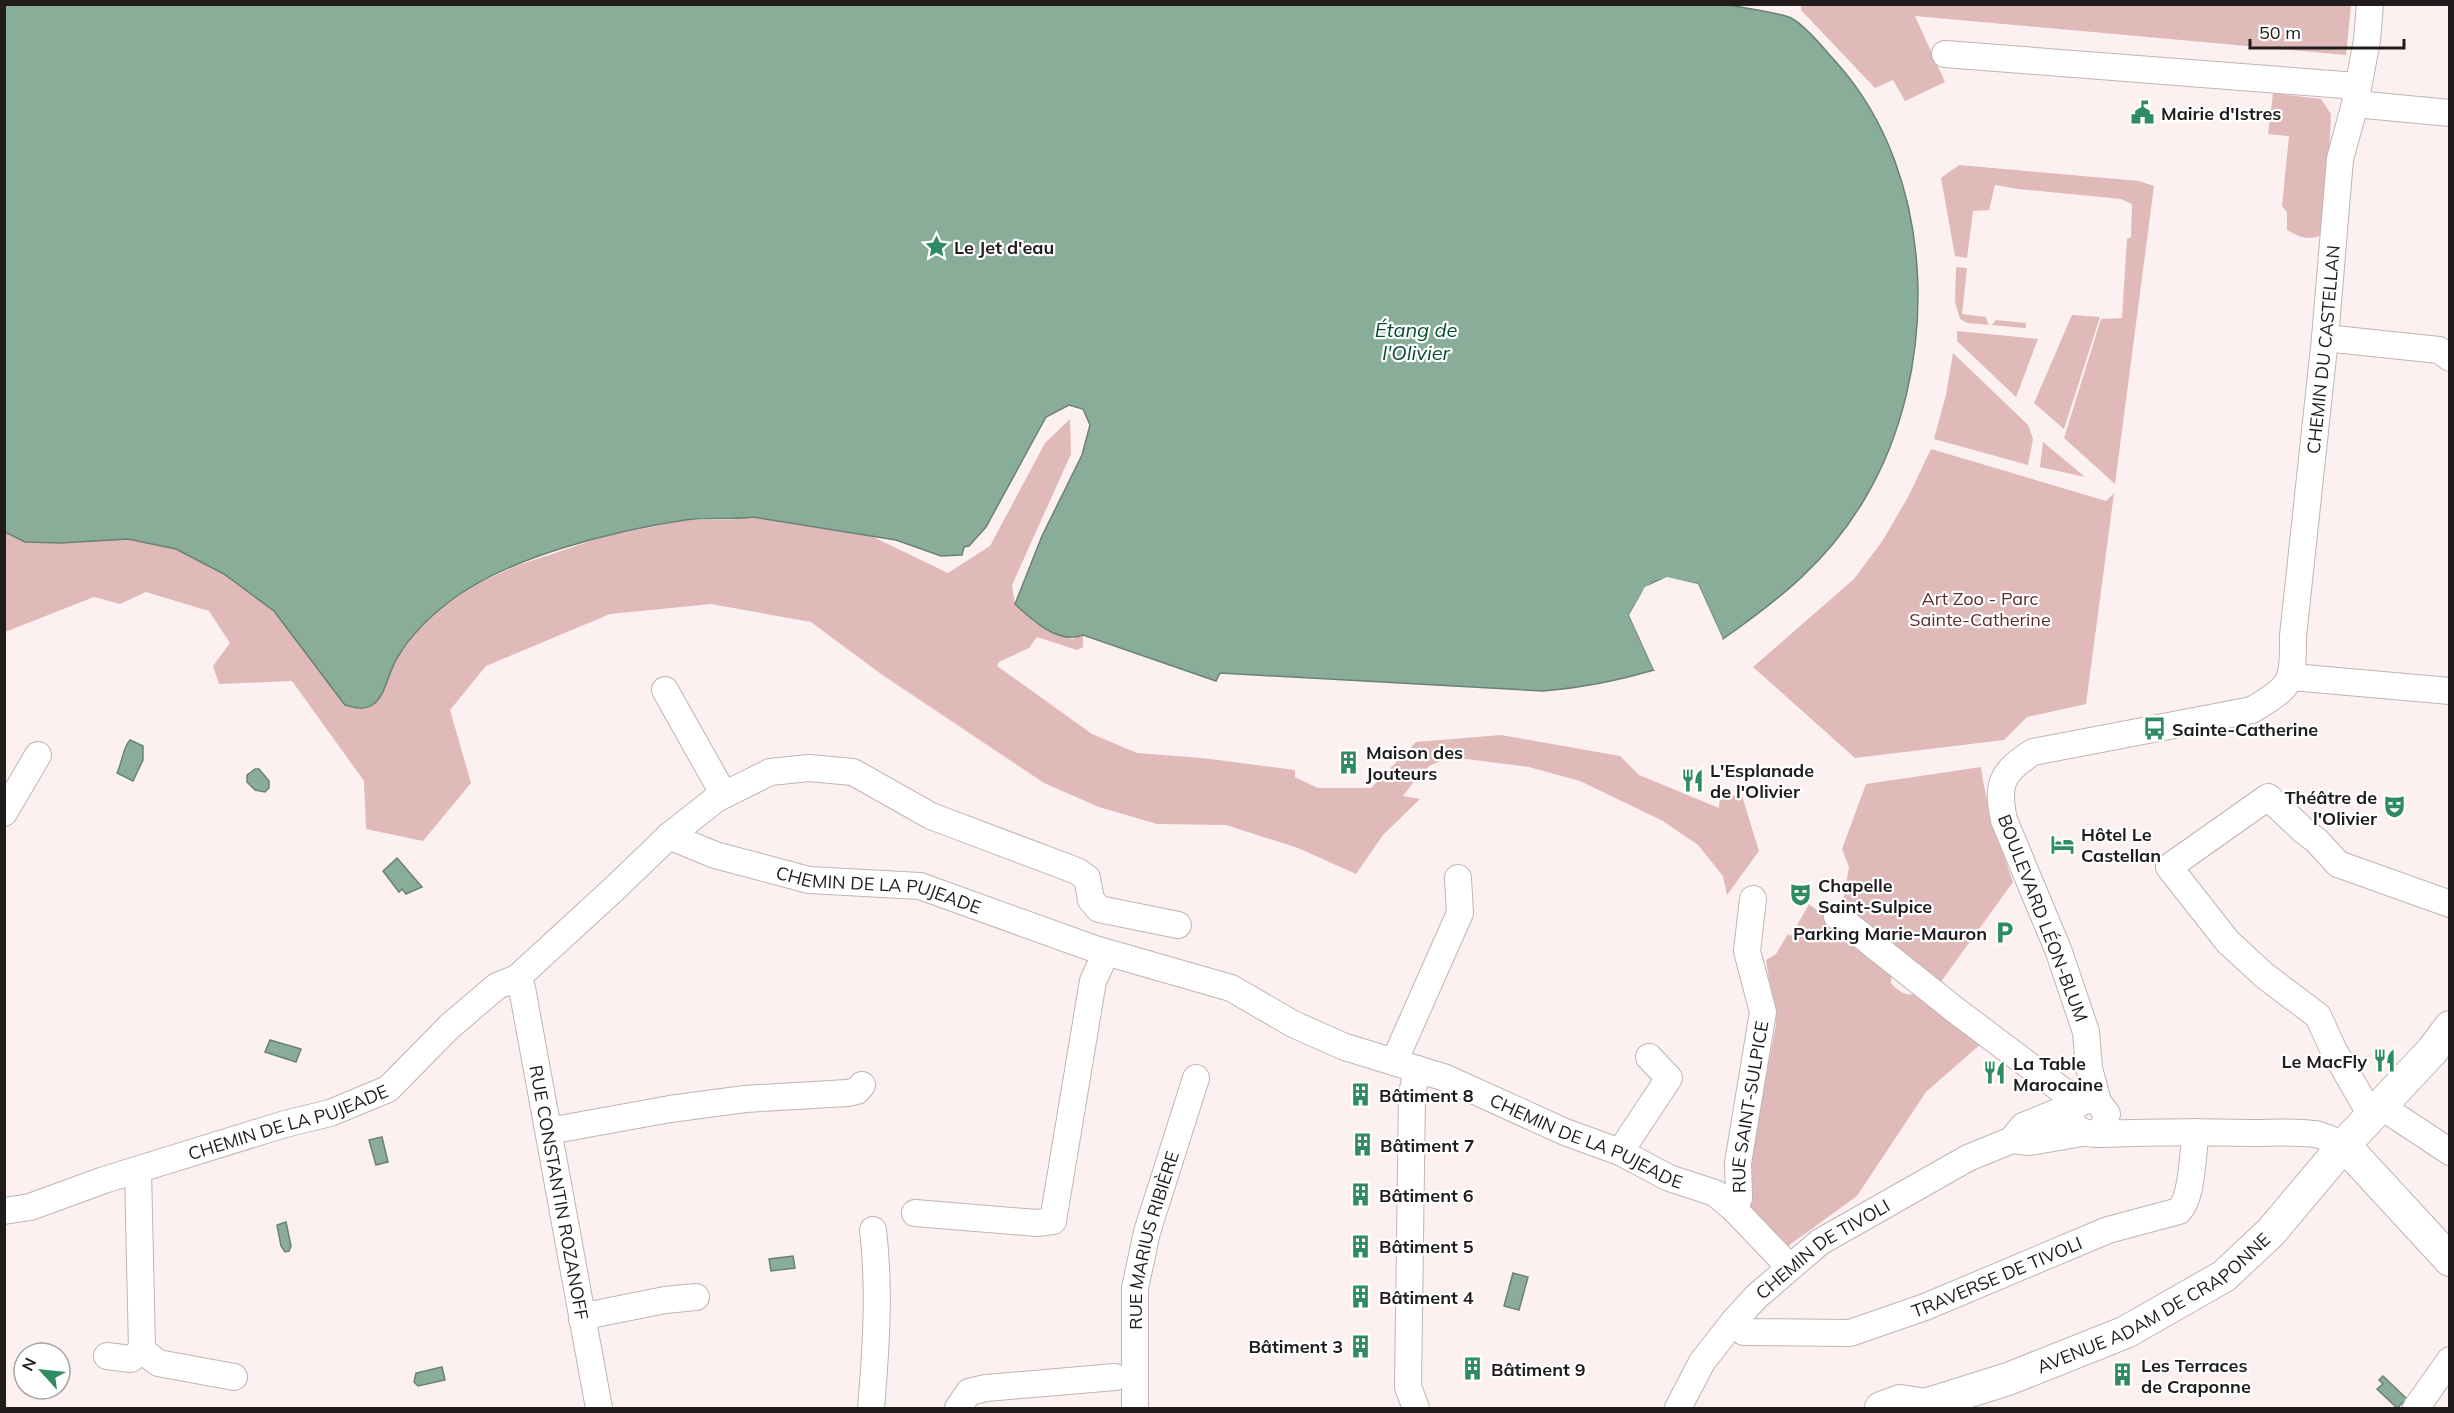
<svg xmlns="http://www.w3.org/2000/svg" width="2454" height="1413" viewBox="0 0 2454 1413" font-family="Mulish,sans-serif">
<rect width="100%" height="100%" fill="#fdf0f0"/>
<g fill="#dfbab8">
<polygon points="1795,5 2351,5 2346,55 1915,16 1945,82 1905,101 1893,80 1875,88 1801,10 1801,5"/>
<path d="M2273,93L2321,99L2331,114L2326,219L2322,235C2307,241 2300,237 2287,230V212L2282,206L2289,136L2268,134Z"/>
<polygon points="1959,165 2139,181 2154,186 2115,484 2064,438 2101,319 2122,318 2127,239 2131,237 2132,204 2121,199 2018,189 1995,185 1989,210 1973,211 1967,258 1955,256 1941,178"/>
<polygon points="1956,267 1967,268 1962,314 1986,317 1988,324 1992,325 1996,320 2026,323 2026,328 1967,323 1960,319 1955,302"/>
<polygon points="2072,315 2100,317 2064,429 2034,403"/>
<polygon points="1957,331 2038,339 2016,397 1957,341"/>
<polygon points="1953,353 2028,425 2033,439 2028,465 1934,439 1946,395"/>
<polygon points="1070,419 1071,454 1012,585 1015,604 1034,622 1060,636 1073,639 1083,635 1083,647 1077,650 1037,637 1029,648 999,662 997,666 1092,734 1137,753 1202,758 1295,770 1295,777 1318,788 1371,788 1416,742 1501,735 1620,756 1639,775 1719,808 1720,795 1742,796 1759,851 1727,895 1723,876 1698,845 1663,821 1580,781 1529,767 1450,757 1431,765 1418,776 1403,796 1420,799 1383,835 1356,874 1298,848 1226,825 1157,824 1099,807 1044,783 881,674 811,622 711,604 610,614 486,666 450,710 471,783 423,841 366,829 364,781 292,681 219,684 213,666 230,643 209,611 146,592 120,604 94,597 5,632 4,532 25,542 61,543 128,539 176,549 224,574 274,611 345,705 358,709 377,702 397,658 429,616 470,587 516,566 606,536 687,520 731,520 753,517 869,535 948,573 990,546 1045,443"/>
<polygon points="2043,442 2085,477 2040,467"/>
<polygon points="1931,449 2106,501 2114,493 2086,704 2027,717 2004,740 1855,758 1753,667 1854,579 1883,540 1908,497"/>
<path d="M1981,767C1986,807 2000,844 2013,882L1940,983L1841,913L1849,867L1842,849L1866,784Z"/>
<path d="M1809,904L1892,971L1891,983C1898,991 1905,996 1915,994L1983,1042L1926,1092L1857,1196L1784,1249L1743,1202L1776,1024L1766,960L1776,954L1788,934L1791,936Z"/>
</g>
<g fill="#89ad99" stroke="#6a8274" stroke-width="1.5">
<path d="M4,5H1729C1745,8 1777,12 1791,18C1806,26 1824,49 1836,62C1939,176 1941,372 1864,500C1828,561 1780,599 1723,639L1698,584C1654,575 1651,576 1629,615L1654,670C1617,681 1582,688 1543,691L1220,673L1216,681L1083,635C1059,645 1032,620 1015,604L1042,536L1082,455L1090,425L1083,409L1069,405L1046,417L986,527L969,546L964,547L962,555L941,556L896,540L753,517C731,520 707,517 685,520C614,531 516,555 457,596C432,614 413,632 397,658C389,671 386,693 375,703C365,711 355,708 345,705L274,611L224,574L176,549L128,539L61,543L25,542L5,532Z"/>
<path d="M130,740L143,746V760L133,781L117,773C122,763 123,747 130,740Z"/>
<polygon points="255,769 259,769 269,781 269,788 265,792 255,790 247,782 247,775"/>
<polygon points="397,858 422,887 406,894 402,889 399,892 383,871"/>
<polygon points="270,1040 301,1049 296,1062 265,1052"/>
<polygon points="382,1137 388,1162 376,1165 369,1140"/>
<polygon points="286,1222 291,1246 289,1251 285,1252 281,1246 277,1225"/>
<polygon points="793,1256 795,1268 771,1271 769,1259"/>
<polygon points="1513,1273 1528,1277 1519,1310 1504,1306"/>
<polygon points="442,1367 445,1380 418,1386 414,1382 416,1373"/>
<polygon points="2383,1376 2407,1399 2397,1408 2377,1389 2383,1384 2379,1380"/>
</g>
<polygon fill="#fdf0f0" points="1667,577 1698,584 1723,639 1720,640 1696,586 1668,580 1647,589 1632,615 1657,669 1654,670 1629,615 1645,587"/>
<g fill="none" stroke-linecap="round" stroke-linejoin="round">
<defs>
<g id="minor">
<polyline points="1945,54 2357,86"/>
<polyline points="2355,104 2450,113"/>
<polyline points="2325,338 2439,350 2450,358"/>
<polyline points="2292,677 2450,691"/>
<polyline points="665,690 724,795"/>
<polyline points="4,813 38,755"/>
<path id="s1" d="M669,836L715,855L809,880L920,886L1095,949L1231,988L1293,1024L1345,1047L1446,1078L1565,1132L1620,1152L1669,1178L1715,1193L1734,1209L1780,1257L1788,1268"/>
<polyline points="1837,916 1954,1009 2079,1103"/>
<path id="s2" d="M517,978L522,988L599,1408"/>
<polyline points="1394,1062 1460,913 1458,878"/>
<path id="s3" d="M2098,1102L2089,1068L2086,1032L2059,952L2004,820C1996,783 2002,772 2033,752L2252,710C2293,685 2293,683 2293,636L2325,338L2340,159L2355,104L2367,40L2370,4"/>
<polyline points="2382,1107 2450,1152"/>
<polyline points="2372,1117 2334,1051 2318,1016 2265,976 2228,942 2169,867 2268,797 2304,831 2317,841 2338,864 2450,904"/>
<polyline points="549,1131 670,1109 745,1099 847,1093 857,1091 862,1085"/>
<path d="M2094,1134L2103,1128L2107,1114L2098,1102C2071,1091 2052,1136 2103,1134C2152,1132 2201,1132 2250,1133C2271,1133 2293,1131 2314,1134C2324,1135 2335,1142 2344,1145"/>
<polyline points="2012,1140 2023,1126 2077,1104"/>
<polyline points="1620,1152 1669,1078 1649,1057"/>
<path id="s4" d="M1734,1209L1739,1198L1738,1163L1763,1012L1747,951L1753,899"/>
<path id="s5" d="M4,1211L30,1207L104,1180L285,1124L330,1113L388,1089L449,1027L497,986L517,978L614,889L669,836L716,799L770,772L809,768L853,772L931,816L1077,871L1087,878L1091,900L1099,909L1178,925"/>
<polyline points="915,1213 1037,1223 1053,1221 1093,981 1106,953"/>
<polyline points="582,1319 590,1315 665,1300 696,1297"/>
<path id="s6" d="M1734,1321L1744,1332L1850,1333L1925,1307L2108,1230L2179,1211C2193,1196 2192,1154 2196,1132"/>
<polyline points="142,1350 158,1363 234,1377"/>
<polyline points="107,1356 131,1359 142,1350 138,1170"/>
<path d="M871,1408C876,1350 880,1288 873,1230"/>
<polyline points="958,1408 969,1392 986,1388 1115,1377"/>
<path id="s7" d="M1135,1408V1288L1147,1232L1196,1078"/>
<polyline points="1416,1408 1408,1387 1412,1094 1417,1069"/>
<path id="s8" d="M1678,1408L1702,1362L1734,1321L1757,1296L1820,1242L1968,1158L2012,1140L2029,1142L2082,1133"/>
<polyline points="2416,1408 2450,1360"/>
</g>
<g id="major">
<polyline points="2344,1145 2450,1260"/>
<polyline points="1881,1408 1900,1401 1925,1405"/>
<path id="s9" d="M1920,1408L1925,1405L2008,1379L2126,1332L2224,1276L2271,1232L2344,1145L2432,1051L2450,1027"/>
</g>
</defs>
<use href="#minor" stroke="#c0b4b4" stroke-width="28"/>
<use href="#major" stroke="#c0b4b4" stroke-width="34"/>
<use href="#minor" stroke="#fff" stroke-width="26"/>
<use href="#major" stroke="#fff" stroke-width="32"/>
</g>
<defs>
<symbol id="civic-bare" viewBox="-9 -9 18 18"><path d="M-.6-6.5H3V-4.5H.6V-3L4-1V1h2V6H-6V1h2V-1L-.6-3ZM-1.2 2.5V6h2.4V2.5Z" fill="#2e8b62" stroke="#fff" stroke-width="2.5" paint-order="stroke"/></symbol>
<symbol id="sight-bare" viewBox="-9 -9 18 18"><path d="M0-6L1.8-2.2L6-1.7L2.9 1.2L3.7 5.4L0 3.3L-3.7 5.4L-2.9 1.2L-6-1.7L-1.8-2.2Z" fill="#2e8b62" stroke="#fff" stroke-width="2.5" paint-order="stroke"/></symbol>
<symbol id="bus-bare" viewBox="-9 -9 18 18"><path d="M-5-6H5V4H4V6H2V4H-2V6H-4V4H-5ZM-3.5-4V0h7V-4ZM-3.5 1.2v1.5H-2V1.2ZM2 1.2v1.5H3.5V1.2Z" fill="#2e8b62" stroke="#fff" stroke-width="2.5" paint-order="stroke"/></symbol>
<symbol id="building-bare" viewBox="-9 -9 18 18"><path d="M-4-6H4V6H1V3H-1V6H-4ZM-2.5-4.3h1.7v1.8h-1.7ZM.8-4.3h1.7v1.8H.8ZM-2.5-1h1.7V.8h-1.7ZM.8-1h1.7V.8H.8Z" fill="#2e8b62" stroke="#fff" stroke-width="2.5" paint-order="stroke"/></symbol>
<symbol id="restaurant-bare" viewBox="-9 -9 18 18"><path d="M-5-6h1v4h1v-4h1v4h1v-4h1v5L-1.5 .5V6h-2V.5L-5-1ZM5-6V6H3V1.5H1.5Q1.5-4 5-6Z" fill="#2e8b62" stroke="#fff" stroke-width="2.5" paint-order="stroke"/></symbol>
<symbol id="theatre-bare" viewBox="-9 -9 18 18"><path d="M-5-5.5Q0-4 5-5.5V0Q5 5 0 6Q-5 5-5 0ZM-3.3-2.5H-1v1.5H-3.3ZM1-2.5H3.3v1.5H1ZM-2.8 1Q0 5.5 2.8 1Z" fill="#2e8b62" stroke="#fff" stroke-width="2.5" paint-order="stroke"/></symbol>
<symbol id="hotel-bare" viewBox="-9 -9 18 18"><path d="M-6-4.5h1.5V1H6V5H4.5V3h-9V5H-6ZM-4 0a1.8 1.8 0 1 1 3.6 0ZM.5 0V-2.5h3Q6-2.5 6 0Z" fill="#2e8b62" stroke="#fff" stroke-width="2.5" paint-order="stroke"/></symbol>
<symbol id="parking-bare" viewBox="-9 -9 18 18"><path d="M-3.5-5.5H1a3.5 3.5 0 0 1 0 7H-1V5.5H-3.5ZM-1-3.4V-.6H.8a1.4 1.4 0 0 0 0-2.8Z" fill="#2e8b62" stroke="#fff" stroke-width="2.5" paint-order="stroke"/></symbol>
</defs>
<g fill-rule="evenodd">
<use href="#civic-bare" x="2126" y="96" width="33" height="33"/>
<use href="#sight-bare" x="920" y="230" width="33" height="33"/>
<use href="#bus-bare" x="2138" y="712" width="33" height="33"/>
<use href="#building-bare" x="1332" y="746" width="33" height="33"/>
<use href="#restaurant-bare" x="1676" y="764" width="33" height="33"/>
<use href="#theatre-bare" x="2378" y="790" width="33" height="33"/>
<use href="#hotel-bare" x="2046" y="828" width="33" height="33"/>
<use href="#theatre-bare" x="1784" y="878" width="33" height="33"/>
<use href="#parking-bare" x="1988" y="916" width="33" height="33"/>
<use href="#restaurant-bare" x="2368" y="1044" width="33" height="33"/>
<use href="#restaurant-bare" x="1978" y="1056" width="33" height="33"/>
<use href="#building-bare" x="1344" y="1078" width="33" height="33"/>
<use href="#building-bare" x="1346" y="1128" width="33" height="33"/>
<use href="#building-bare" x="1344" y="1178" width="33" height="33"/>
<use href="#building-bare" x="1344" y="1230" width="33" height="33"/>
<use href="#building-bare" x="1344" y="1280" width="33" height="33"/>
<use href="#building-bare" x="1344" y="1330" width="33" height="33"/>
<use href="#building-bare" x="1456" y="1352" width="33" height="33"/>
<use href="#building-bare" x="2106" y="1358" width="33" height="33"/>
</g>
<g text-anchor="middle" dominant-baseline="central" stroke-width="4.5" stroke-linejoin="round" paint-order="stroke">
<g font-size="18" font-weight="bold" fill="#201c1c" stroke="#fff" text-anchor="start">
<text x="2161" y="113">Mairie d'Istres</text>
<text x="954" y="247">Le Jet d'eau</text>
<text x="2172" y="729">Sainte-Catherine</text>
<text x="1366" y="752">Maison des<tspan x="1366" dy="21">Jouteurs</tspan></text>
<text x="1710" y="770">L'Esplanade<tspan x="1710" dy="21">de l'Olivier</tspan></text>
<text x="2377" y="797" text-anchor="end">Théâtre de<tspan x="2377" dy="21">l'Olivier</tspan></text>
<text x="2081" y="834">Hôtel Le<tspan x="2081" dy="21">Castellan</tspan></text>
<text x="1818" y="885">Chapelle<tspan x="1818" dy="21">Saint-Sulpice</tspan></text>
<text x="1987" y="933" text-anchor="end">Parking Marie-Mauron</text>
<text x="2367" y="1061" text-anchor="end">Le MacFly</text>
<text x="2013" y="1063">La Table<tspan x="2013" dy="21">Marocaine</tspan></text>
<text x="1379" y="1095">Bâtiment 8</text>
<text x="1380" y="1145">Bâtiment 7</text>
<text x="1379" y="1195">Bâtiment 6</text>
<text x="1379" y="1246">Bâtiment 5</text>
<text x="1379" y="1297">Bâtiment 4</text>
<text x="1343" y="1346" text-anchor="end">Bâtiment 3</text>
<text x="2141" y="1365">Les Terraces<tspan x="2141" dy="21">de Craponne</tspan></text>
<text x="1491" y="1369">Bâtiment 9</text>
</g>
<g font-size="18" fill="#201c1c" stroke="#fff">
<text stroke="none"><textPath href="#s3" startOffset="984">CHEMIN DU CASTELLAN</textPath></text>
<text stroke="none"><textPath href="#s1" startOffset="218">CHEMIN DE LA PUJEADE</textPath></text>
<text transform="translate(2043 918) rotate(69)">BOULEVARD LÉON-BLUM</text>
<text stroke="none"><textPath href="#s4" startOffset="104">RUE SAINT-SULPICE</textPath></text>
<text stroke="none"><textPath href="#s5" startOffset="298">CHEMIN DE LA PUJEADE</textPath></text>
<text stroke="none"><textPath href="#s1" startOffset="974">CHEMIN DE LA PUJEADE</textPath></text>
<text stroke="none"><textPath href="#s2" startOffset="219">RUE CONSTANTIN ROZANOFF</textPath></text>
<text stroke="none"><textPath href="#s7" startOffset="170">RUE MARIUS RIBIÈRE</textPath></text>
<text stroke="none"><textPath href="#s8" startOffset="219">CHEMIN DE TIVOLI</textPath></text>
<text stroke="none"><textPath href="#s6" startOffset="278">TRAVERSE DE TIVOLI</textPath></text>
<text stroke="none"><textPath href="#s9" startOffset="258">AVENUE ADAM DE CRAPONNE</textPath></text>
</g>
<g font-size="18" fill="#602a2b" stroke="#fff">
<text x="1980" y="598">Art Zoo - Parc<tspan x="1980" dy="21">Sainte-Catherine</tspan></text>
</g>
<g font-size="20" font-style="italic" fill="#054b30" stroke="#fff">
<text x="1416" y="329">Étang de<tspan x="1416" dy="23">l'Olivier</tspan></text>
</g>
</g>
<rect width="2454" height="1413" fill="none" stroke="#201c1c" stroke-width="12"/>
<g transform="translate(42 1371) rotate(297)"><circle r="28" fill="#ffffff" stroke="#a6a4a4" stroke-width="1.5"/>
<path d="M0-4.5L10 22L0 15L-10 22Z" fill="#2e8b62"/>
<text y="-9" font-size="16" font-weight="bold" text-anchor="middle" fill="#201c1c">N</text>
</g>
<path d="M2250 39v9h154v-9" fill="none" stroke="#201c1c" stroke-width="3"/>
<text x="2259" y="39" font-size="18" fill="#201c1c" stroke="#ffffff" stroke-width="4.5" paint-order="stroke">50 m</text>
</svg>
